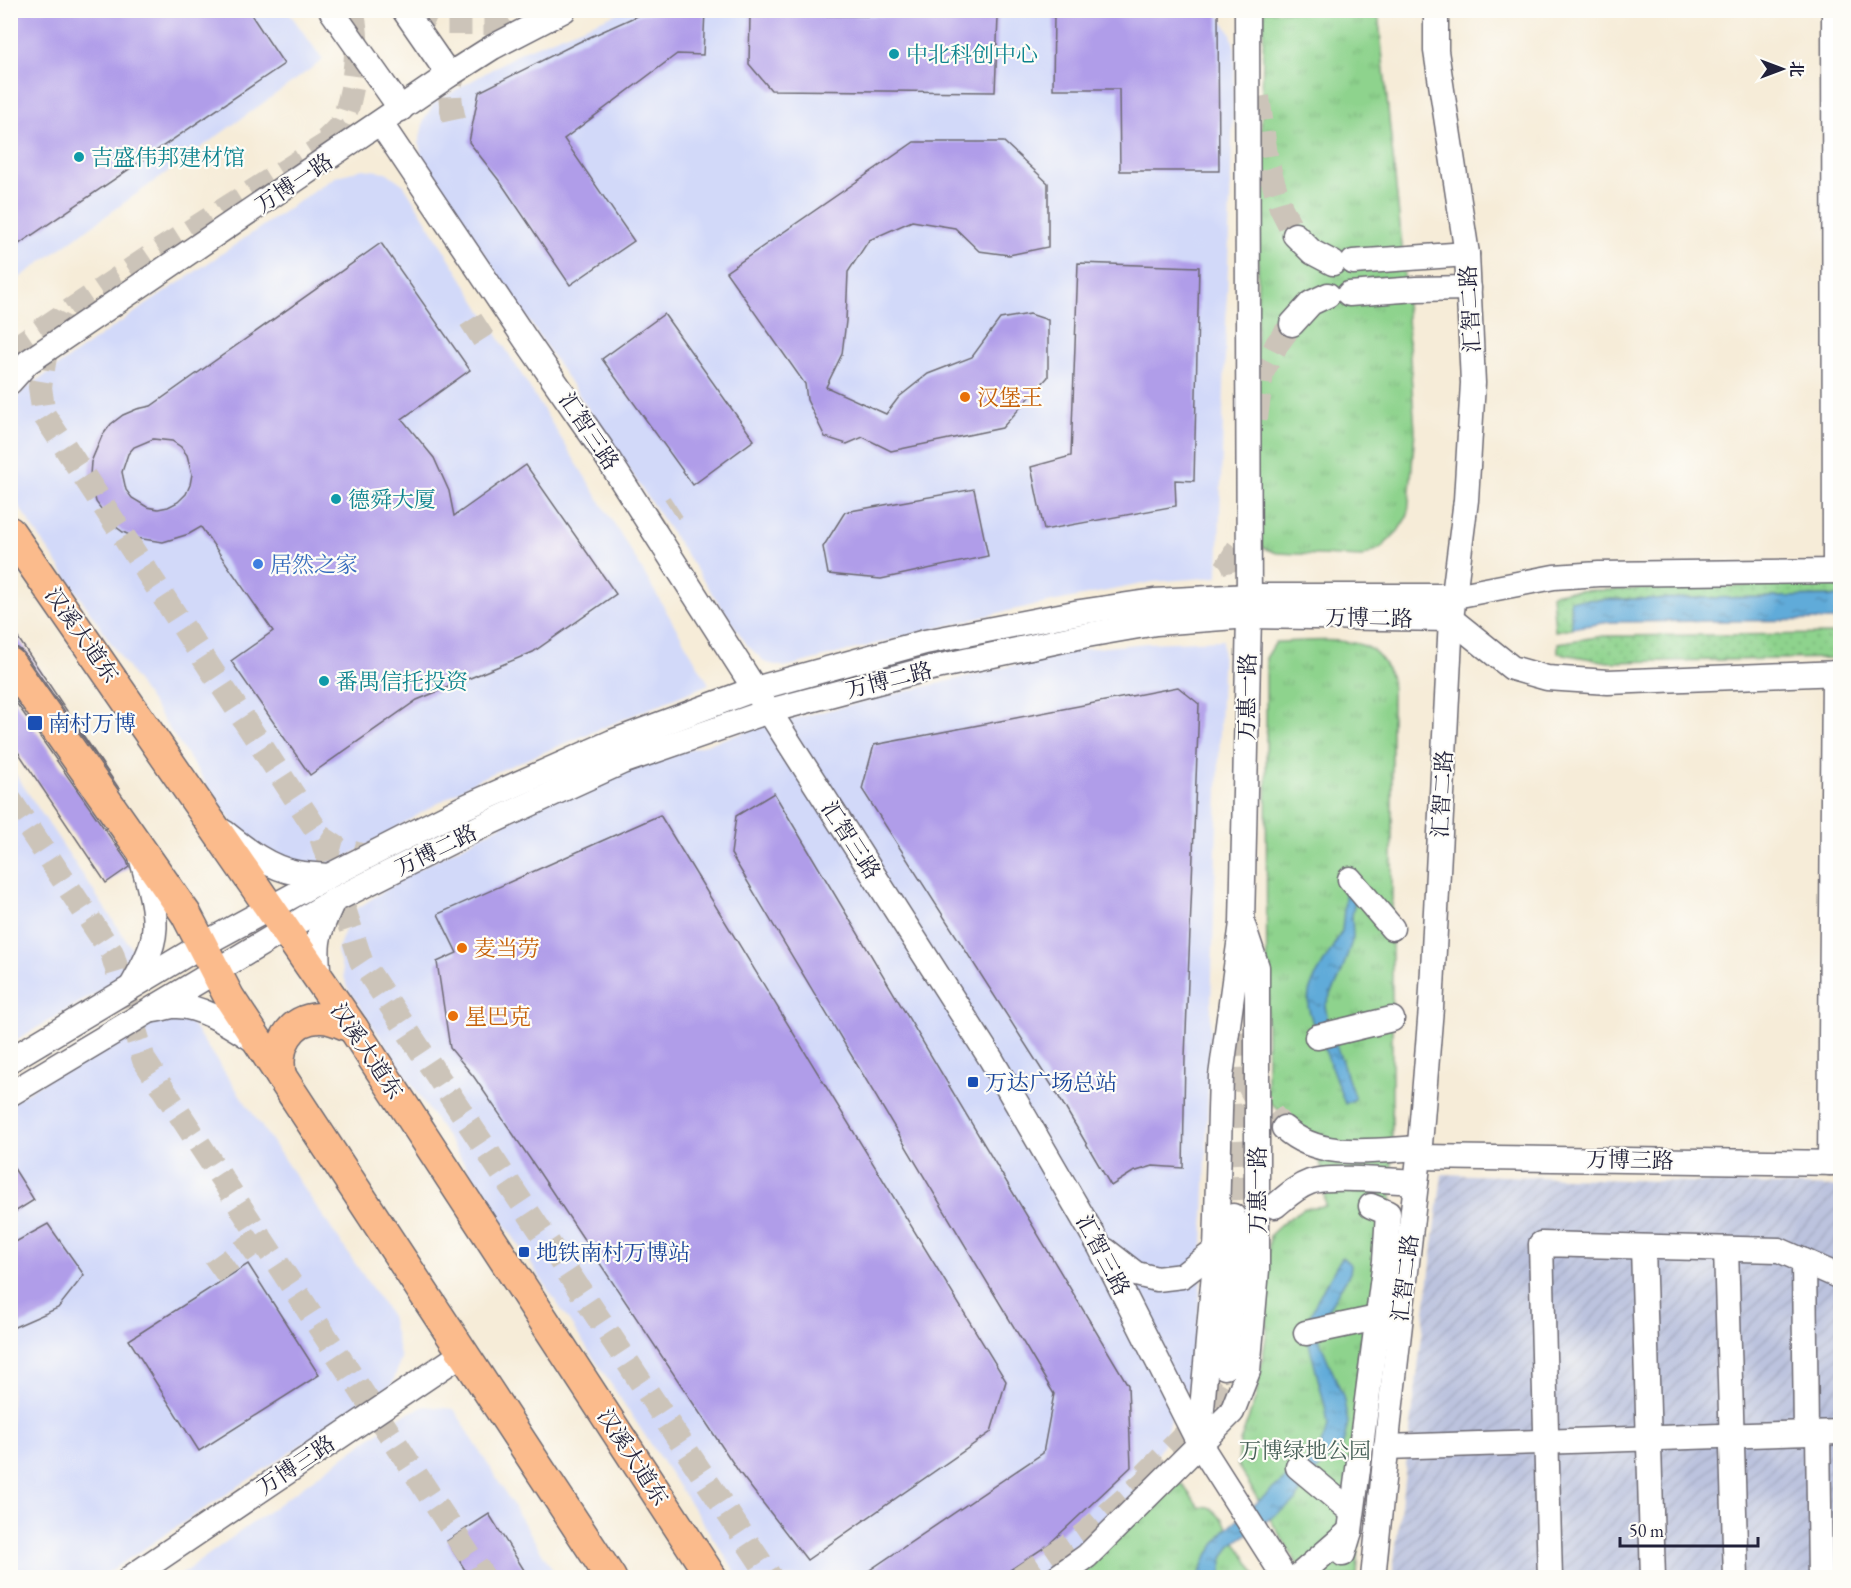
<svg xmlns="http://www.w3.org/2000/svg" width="1851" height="1588" viewBox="0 0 1851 1588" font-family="'EB Garamond','Noto Serif SC',serif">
<defs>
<pattern id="industrial-furrows" width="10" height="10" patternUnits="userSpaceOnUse" patternTransform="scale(1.5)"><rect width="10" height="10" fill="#bcc3de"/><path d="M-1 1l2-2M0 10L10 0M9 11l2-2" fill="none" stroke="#a1a7bf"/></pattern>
<pattern id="grass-dots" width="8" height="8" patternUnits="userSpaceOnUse" patternTransform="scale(1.5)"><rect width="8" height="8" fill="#8ed38d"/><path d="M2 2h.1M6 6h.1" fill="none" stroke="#7ab57b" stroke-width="1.8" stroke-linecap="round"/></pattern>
<pattern id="park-tufts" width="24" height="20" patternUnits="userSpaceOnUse" patternTransform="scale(1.5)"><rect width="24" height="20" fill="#8ed38d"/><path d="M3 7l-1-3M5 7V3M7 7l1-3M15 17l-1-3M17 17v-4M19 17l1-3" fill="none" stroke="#7ab57b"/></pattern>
<pattern id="water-ripples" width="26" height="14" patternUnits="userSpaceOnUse" patternTransform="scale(1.5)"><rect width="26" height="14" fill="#61abd9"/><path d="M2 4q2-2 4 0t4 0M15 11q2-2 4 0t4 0" fill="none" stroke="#508bb1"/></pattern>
</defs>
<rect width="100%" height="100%" fill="#fdfcf7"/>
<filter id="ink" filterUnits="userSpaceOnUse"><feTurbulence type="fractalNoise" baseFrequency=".0167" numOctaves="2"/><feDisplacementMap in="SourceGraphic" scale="12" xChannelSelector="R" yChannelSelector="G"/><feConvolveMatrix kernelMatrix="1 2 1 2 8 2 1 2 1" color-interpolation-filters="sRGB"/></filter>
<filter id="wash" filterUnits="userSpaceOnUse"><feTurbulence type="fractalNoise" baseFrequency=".008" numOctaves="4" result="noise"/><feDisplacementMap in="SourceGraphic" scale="24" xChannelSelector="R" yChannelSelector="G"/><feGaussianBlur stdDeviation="1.35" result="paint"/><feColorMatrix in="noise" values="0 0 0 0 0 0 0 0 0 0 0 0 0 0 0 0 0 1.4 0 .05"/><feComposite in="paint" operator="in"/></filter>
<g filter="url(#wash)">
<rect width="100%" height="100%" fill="#f6ecd8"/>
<g fill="#d2d9f9">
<polygon points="11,11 288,11 323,60 11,284"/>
<polygon points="623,11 1212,11 1220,16 1231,34 1235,49 1218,577 1152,582 1002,612 785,667 766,663 747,645 422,162 419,142 424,120 434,103 523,51"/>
<polygon points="363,169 386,172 404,185 631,551 709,684 479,779 338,862 319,867 296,864 251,842 233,823 11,495 10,410 21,392 109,330 335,177"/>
<polygon points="1223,640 1203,1249 1194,1378 1171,1416 1165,1439 1135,1499 1093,1541 1036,1577 739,1577 347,987 337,951 352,912 409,874 576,786 767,725 1076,650 1148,643"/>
<polygon points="10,766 136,955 125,976 11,1043"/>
<polygon points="175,1018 191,1023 391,1316 401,1359 392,1385 101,1577 11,1578 11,1103 123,1029"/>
<polygon points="425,1406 454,1409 557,1577 176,1578 399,1417"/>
</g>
<polygon fill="url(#industrial-furrows)" points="1442,1174 1840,1187 1840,1577 1392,1578"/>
<g fill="url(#grass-dots)" stroke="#587a64" stroke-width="1.5">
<polygon points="1840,583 1840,596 1570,600 1572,628 1555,631 1552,594 1568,591"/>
<polygon points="1840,634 1840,658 1608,662 1558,653 1558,643 1603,636"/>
</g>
<g fill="url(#park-tufts)" stroke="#587a64" stroke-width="1.5">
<polygon points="1264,11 1378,11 1402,246 1415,430 1408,515 1398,531 1381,548 1362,557 1277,553 1260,547 1252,536"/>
<path d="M1276,642C1302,642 1345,636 1369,648C1381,654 1388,669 1392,682V1258L1360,1522L1357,1577H1305L1238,1466L1240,1442L1256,1397L1267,1332V1267L1270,1235L1286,1220L1305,1208L1325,1206L1323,1170L1307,1134L1267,1100L1266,658Z"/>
<polygon points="1182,1484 1199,1507 1211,1508 1223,1520 1257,1577 1075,1578 1165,1486"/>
</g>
<g fill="url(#water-ripples)" stroke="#42668a" stroke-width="1.5">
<polygon points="1840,596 1840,620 1610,622 1572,628 1570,600"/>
<polygon points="1346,887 1356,895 1352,916 1353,938 1340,977 1325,1006 1329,1026 1315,1031 1308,1006 1309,992 1313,981 1342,931"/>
<polygon points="1334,1039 1355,1099 1345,1104 1322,1042"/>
<polygon points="1342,1257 1351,1265 1350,1273 1318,1325 1320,1342 1343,1396 1348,1422 1343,1444 1304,1484 1296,1501 1231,1545 1222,1560 1222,1577 1198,1578 1206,1558 1225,1530 1314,1454 1322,1442 1328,1427 1326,1410 1305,1328 1318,1298"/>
</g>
<g id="blocks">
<g fill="#b09de9" fill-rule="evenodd">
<polygon points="10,10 248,10 284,64 10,250"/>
<polygon points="705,10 703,55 677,54 564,139 634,241 570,285 501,183 469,142 479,92 579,42 641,14"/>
<polygon points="1218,13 1219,171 1120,171 1119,89 1053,89 1054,14"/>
<polygon points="750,15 998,17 995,92 771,90 749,64"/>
<polygon points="914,142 1004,142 1048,183 1048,247 1009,255 979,251 955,228 912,221 869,240 848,272 846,321 842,354 826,387 886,414 899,397 928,374 972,357 1000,319 1030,314 1048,320 1048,377 1002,428 891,451 863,437 847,444 825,437 807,400 805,384 726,272"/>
<path d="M381,243L470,370L402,419L434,458L449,491L454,516L526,465L616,594L533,652L417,700L310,775L231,661L273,631L201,527L189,534L163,542L136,538L123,532L112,524L96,502L90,475L91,462L102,436L111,424L123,415L137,409L151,406ZM153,439L172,441L181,447L187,455L192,474L190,485L186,494L178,502L168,507L158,509L147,507L132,498L126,490L122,472L128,454L134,447Z"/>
<polygon points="1078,263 1199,267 1194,481 1175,480 1176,506 1044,530 1031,467 1071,456"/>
<polygon points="664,314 754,440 693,485 602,359"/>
<polygon points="974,489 988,556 881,579 828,574 823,547 845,512"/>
<polygon points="10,626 120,790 24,653 18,648 10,646"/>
<polygon points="1178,687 1199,704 1185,1057 1183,1168 1153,1166 1133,1172 1111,1186 1056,1092 862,789 874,745"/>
<polygon points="10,694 127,861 129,867 106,883 10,740"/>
<polygon points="774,793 1128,1385 1131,1467 1048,1545 998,1578 858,1578 1043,1453 1054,1394 731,854 736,816"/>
<polygon points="660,815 1006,1381 991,1432 807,1560 739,1472 537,1169 474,1077 450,1048 437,962 457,953 438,914"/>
<polygon points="10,1162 34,1200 10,1215"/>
<polygon points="48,1224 84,1275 58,1308 10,1329 10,1245"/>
<polygon points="248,1264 319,1375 199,1451 129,1340"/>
<polygon points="489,1514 529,1578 470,1578 447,1541"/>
</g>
</g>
</g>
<g filter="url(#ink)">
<use href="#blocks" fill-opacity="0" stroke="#6c6972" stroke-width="1.5"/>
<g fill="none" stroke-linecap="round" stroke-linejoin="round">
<g stroke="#ccc4b9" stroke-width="24" stroke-dasharray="24 12" stroke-linecap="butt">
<polyline points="414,10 446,23 486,23 510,11"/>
<polyline points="491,36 535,10"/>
<polyline points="1258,97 1267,162 1281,208 1295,235"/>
<path d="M454,120C449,97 446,79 464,61"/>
<path d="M326,140C331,135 339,129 342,122C354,98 362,35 351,10"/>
<polyline points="65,314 46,351 40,387 44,415 321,837 361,961 771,1578"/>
<polyline points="467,336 501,314"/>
<polyline points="10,351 154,254 349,130"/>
<polyline points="1256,419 1262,373 1277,344 1292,324"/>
<polyline points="641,529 676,506"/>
<path d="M1222,552C1242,564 1237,591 1237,611"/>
<polyline points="10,800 112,953 144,1060 484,1578"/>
<polyline points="321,837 339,849 372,858 381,854"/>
<polyline points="1233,1032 1243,1240"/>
<polyline points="1249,1086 1252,1092 1284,1128"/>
<polyline points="212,1273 261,1238"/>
<polyline points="1195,1436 1206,1424 1229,1385 1235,1347"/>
<polyline points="1145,1475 1201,1419"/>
<polyline points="1020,1578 1083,1535 1161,1468"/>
</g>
<defs>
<g id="minor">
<polyline points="331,10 401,109"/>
<polyline points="404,10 449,75"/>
<polyline points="1834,10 1835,571"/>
<polyline points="381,124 526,340 601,448 991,1059 1100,1247 1199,1443 1285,1578"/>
<polyline points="1295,235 1312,252 1333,263"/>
<polyline points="1353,262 1467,254"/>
<polyline points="1349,294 1416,289 1469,288"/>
<polyline points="1292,324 1311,303 1328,295"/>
<polyline points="10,382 28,362 449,75 493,47 564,10"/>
<path d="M224,832C245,849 269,868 297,873C307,875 319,875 329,876"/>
<polyline points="1350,879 1392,928"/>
<path d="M319,979C315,942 317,935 333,901"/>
<path d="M132,986C139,973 148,958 152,944C160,915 148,884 141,856"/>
<path d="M154,1010C160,1009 167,1007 173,1006C201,1004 235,1028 257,1042"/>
<polyline points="1317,1037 1392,1019"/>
<polyline points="10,1060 202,945 329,876 465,807 612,742 755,689 925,642 1080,612 1154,601 1249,596 1455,596 1554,577 1599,574 1840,571"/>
<polyline points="10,1094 333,901 478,828 622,762 769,711 927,669 1087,635 1156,623 1249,616 1451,619 1512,668 1547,678 1608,682 1840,673"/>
<path d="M1284,1128C1320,1161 1375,1150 1420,1148"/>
<polyline points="1419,1157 1840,1163"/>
<polyline points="1830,1163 1834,673"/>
<path d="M1275,1206C1286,1197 1296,1187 1310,1182C1329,1175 1393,1181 1416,1182"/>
<polyline points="1643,1247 1653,1578"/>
<polyline points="1726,1249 1736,1578"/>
<polyline points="1105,1250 1136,1274 1157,1279 1182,1276 1216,1250"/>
<polyline points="1804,1261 1806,1433"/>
<polyline points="1306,1333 1377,1318"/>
<polyline points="1225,1367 1233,1279 1233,1216"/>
<polyline points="1818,1433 1820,1578"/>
<polyline points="1199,1443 1216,1250 1221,1076 1242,923 1249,616 1247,10"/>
<polyline points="1386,1447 1840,1432"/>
<polyline points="1298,1467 1352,1512"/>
<polyline points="1343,1554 1350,1531 1385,1261 1388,1213 1371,1206"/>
<polyline points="130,1578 463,1353"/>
<polyline points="1056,1578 1087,1556 1232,1412 1248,1371 1257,1270 1257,967 1244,928"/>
<polyline points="1296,1578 1350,1531"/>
<polyline points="1373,1578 1390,1412 1419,1157 1431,1008 1451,619 1466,500 1473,383 1467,254 1436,51 1436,10"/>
<polyline points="1550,1578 1541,1244 1779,1250 1840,1277"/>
</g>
<g id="major">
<polyline points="10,532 353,1028 712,1578"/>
<polyline points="10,663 186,914 229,997 611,1578"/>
<path d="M281,1076C275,1048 289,1017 321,1018C333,1018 343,1024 353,1028"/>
</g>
</defs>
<use href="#minor" stroke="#6c6972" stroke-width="27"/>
<use href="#major" stroke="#6c6972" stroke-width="33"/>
<use href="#minor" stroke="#fff" stroke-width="24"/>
<use href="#major" stroke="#fbbb8c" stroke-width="30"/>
</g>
</g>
<g fill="#0f9aa8" stroke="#fdfcf7" stroke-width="2">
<circle cx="894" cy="54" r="6"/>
<circle cx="79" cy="157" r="6"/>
<circle cx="336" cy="499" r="6"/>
<circle cx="324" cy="681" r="6"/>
</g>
<g fill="#e8710a" stroke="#fdfcf7" stroke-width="2">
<circle cx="965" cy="397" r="6"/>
<circle cx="462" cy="948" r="6"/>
<circle cx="453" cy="1016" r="6"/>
</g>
<circle fill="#3f7fe0" stroke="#fdfcf7" stroke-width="2" cx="258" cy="564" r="6"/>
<g fill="#1a4fb4" stroke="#fdfcf7" stroke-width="2">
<rect x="27" y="715" width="16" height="16" rx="3"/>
<rect x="967" y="1076" width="12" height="12" rx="3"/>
<rect x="518" y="1246" width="12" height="12" rx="3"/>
</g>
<g text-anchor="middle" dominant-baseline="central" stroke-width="4.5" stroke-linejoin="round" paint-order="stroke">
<g font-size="22" fill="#0d838f" stroke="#fdfcf7" text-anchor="start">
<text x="906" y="54">中北科创中心</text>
<text x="91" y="157">吉盛伟邦建材馆</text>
<text x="348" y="499">德舜大厦</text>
<text x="336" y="681">番禺信托投资</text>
</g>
<g font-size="22" fill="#22223b" stroke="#fdfcf7">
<text transform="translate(294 183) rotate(-34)">万博一路</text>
<text transform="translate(1470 309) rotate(-93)">汇智二路</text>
<text transform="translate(589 431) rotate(56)">汇智三路</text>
<text transform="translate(1369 618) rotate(1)">万博二路</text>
<text transform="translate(82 635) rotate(55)">汉溪大道东</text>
<text transform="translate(889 680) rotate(-14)">万博二路</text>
<text transform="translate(1247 697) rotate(-89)">万惠一路</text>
<text transform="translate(1442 794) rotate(-87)">汇智二路</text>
<text transform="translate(851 840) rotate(57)">汇智三路</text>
<text transform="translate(436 850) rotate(-26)">万博二路</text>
<text transform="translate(367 1051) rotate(56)">汉溪大道东</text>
<text transform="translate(1630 1160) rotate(1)">万博三路</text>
<text transform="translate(1257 1190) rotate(-90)">万惠一路</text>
<text transform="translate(1103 1255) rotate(62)">汇智三路</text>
<text transform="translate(1405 1278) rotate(-83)">汇智二路</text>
<text transform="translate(633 1457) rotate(57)">汉溪大道东</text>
<text transform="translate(296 1465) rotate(-34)">万博三路</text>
</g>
<g font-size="22" fill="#c56008" stroke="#fdfcf7" text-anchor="start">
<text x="977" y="397">汉堡王</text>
<text x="474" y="948">麦当劳</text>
<text x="465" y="1016">星巴克</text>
</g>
<g font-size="22" fill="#366cbe" stroke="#fdfcf7" text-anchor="start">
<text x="270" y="564">居然之家</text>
</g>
<g font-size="22" fill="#164399" stroke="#fdfcf7" text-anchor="start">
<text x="48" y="723">南村万博</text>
<text x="985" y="1082">万达广场总站</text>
<text x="536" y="1252">地铁南村万博站</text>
</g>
<g font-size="22" fill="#486058" stroke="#fdfcf7">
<text x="1305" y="1450">万博绿地公园</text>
</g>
</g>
<rect width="1851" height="1588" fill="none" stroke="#fdfcf7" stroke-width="36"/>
<g transform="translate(1782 69) rotate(90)" stroke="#fdfcf7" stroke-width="4.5" paint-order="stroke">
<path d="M0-4.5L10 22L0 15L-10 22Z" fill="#22223b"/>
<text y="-9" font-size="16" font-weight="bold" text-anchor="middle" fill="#22223b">北</text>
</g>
<path d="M1620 1537v9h138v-9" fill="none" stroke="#22223b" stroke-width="3"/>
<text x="1629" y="1537" font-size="18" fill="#22223b" stroke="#fdfcf7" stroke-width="4.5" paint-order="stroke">50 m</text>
</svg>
